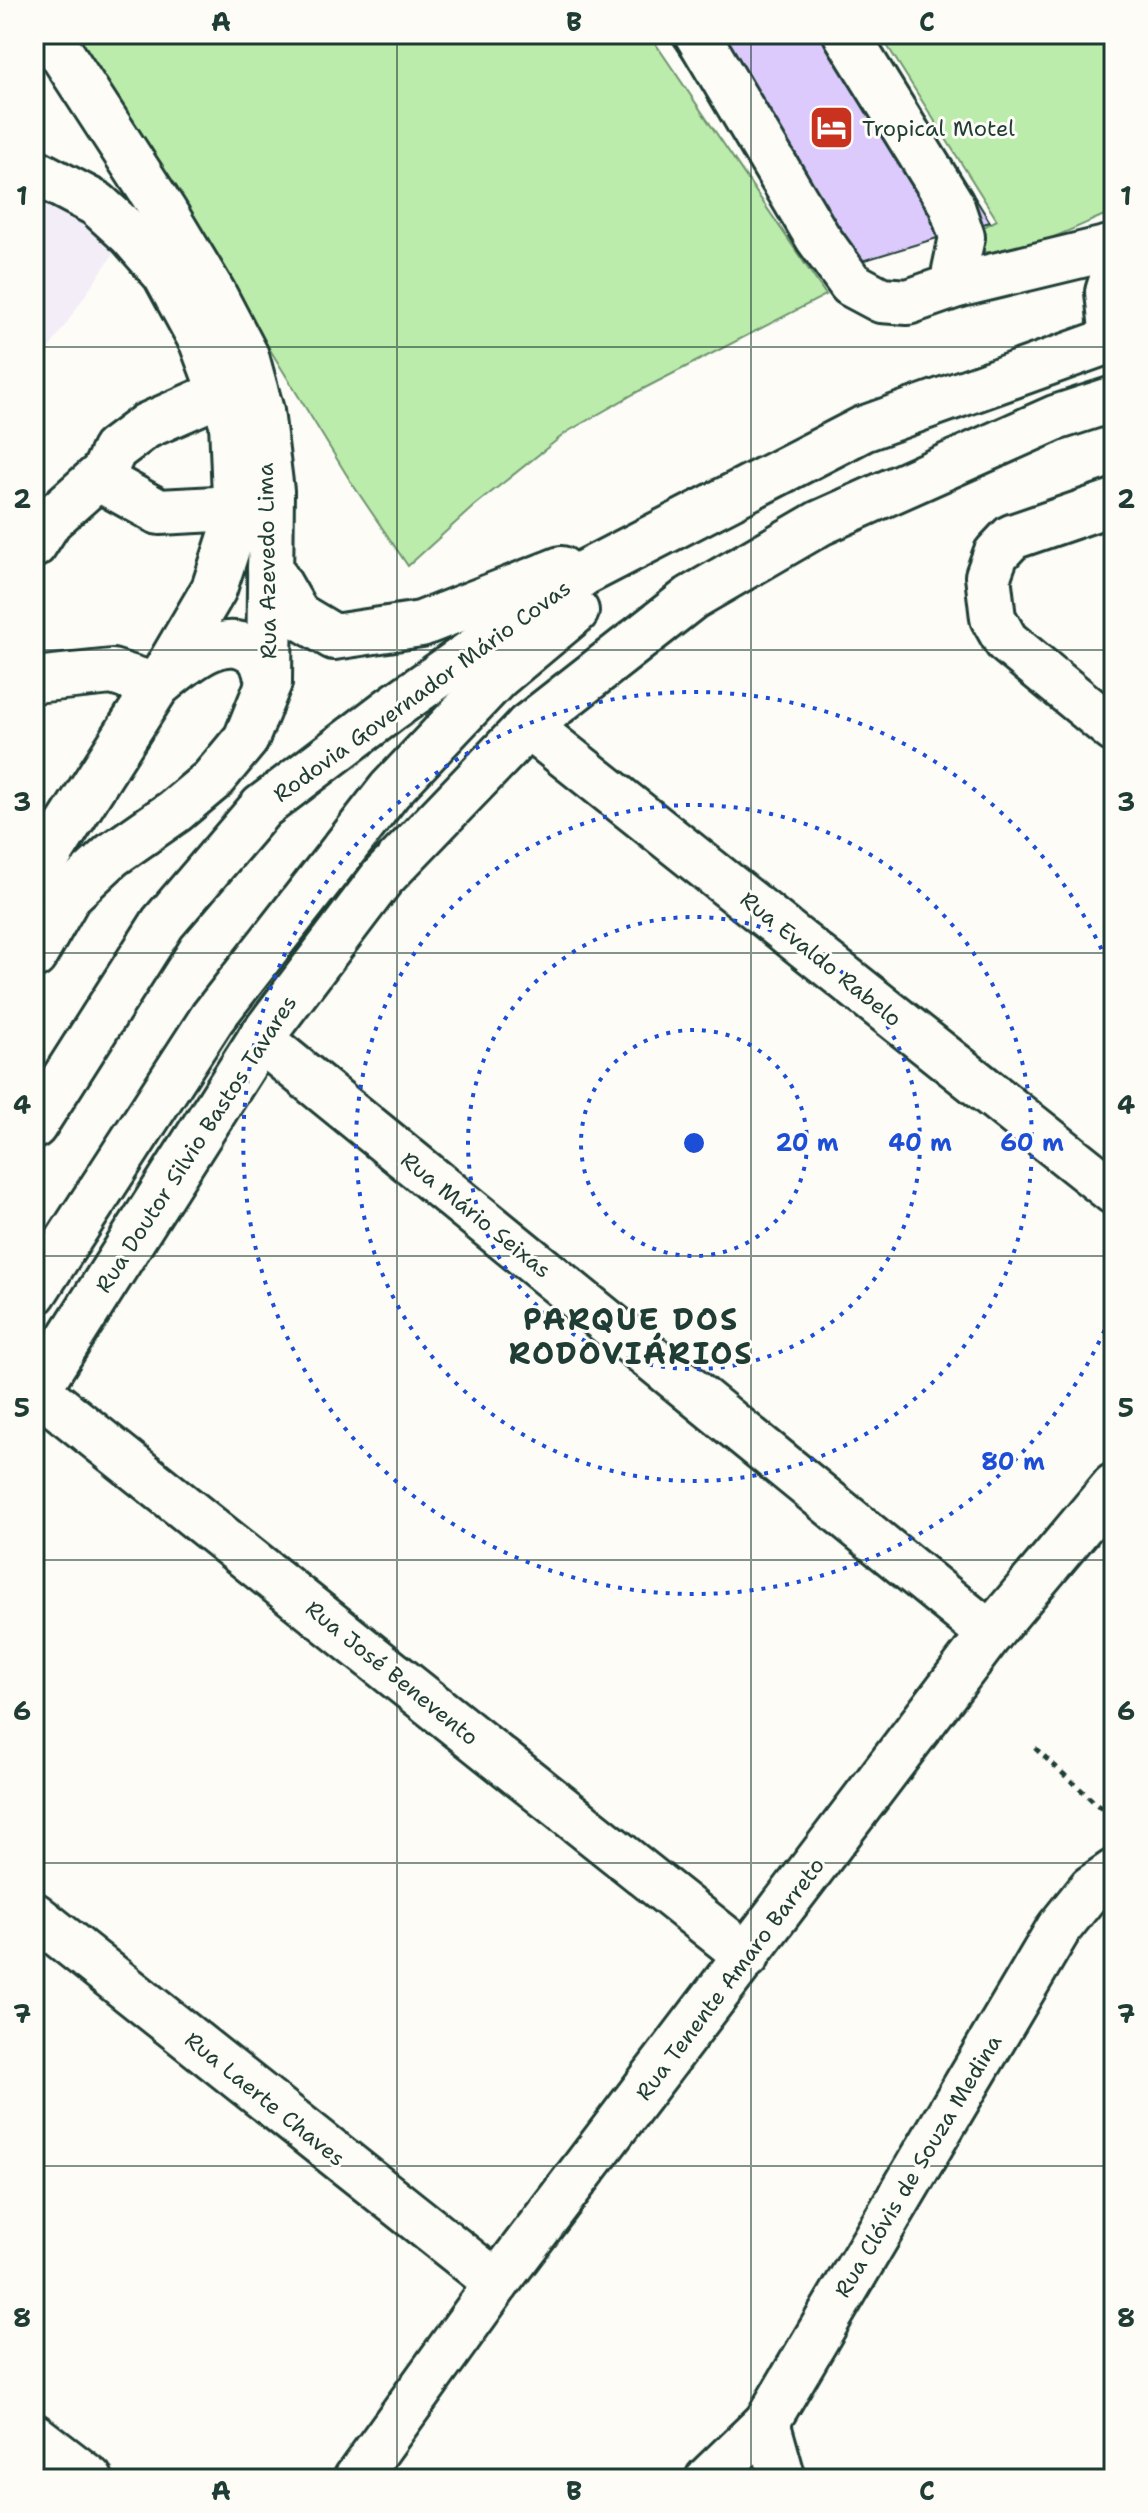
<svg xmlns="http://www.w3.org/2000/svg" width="1148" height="2513" viewBox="0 0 1148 2513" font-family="'Shantell Sans',sans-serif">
<rect width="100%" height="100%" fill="#fdfcf7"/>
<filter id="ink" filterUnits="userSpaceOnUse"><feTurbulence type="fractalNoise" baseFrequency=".0125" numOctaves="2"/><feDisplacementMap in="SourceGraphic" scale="16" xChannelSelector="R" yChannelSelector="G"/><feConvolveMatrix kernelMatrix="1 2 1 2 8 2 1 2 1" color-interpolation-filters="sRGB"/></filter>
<g filter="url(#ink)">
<polygon fill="#f3edf8" points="34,200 122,241 34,371"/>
<g fill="#bcecab" stroke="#6e9470" stroke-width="2">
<polygon points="67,34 649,34 826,295 639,391 567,432 474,506 408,566 351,482 234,291"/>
<path d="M880,34H1114V211C1078,225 1017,260 979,251L974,232L997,220Z"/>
</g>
<polygon fill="#ddcafc" stroke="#1f3d34" stroke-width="2" points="667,34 873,34 990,222 829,271"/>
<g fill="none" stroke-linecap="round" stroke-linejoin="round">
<defs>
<g id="minor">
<polyline points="697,34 818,238 851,284 881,300 908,302 957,285 1114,247"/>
<polyline points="846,34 951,204 962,237 955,270 957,285"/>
<polyline points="34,171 97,204 131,235 165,274 202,342 232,422 236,521 214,589 157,686 34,879"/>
<polyline points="1113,339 1108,292 1114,273"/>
<polyline points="221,393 146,426 114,450 104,472 112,486 159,512 236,508"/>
<polyline points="1114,502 1012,537 996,554 988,576 993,618 1006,641 1114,730"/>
<polyline points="34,545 50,520 104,472"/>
<path d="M34,680L112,672L157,686C182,665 229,621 260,658C264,664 266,675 269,682"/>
<polyline points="528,726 1114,1192"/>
<polyline points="34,956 69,895 112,855 175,811 212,780 246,739 269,682 271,491 261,411 246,356 213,293 165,213 49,34"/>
<polyline points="260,1039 990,1634"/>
<polyline points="37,1390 747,1956"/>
<polyline points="34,1395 260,1039 382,878 528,726 691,598 820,523 1055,418 1114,399"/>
<polyline points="34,1915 497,2283"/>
<polyline points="767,2422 783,2479"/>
<polyline points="34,2436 90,2479"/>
<polyline points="356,2479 497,2283 990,1634 1114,1486"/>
<polyline points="708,2479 767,2422 1059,1928 1091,1888 1114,1872"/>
</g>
<g id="highway">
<polyline points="270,568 297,615 334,637 421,624 561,569"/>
<polyline points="34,1126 163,923 262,807 391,709 584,573 863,429 1114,339"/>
<polyline points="34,1293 212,1018 390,790 497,677 576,611"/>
</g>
</defs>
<use href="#minor" stroke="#1f3d34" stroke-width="50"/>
<use href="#highway" stroke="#1f3d34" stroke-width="50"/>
<polyline stroke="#1f3d34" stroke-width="5" stroke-dasharray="6 6" stroke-linecap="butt" points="1035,1748 1114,1820"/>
<use href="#minor" stroke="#fdfcf7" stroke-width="44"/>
<use href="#highway" stroke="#fdfcf7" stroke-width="44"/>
</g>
</g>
<path fill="none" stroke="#1f3d34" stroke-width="2" stroke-opacity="0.55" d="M397,34V2479M751,34V2479M34,347H1114M34,650H1114M34,953H1114M34,1256H1114M34,1560H1114M34,1863H1114M34,2166H1114"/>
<g fill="none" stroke="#1d4ed8" stroke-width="4" stroke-dasharray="4 8">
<circle cx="694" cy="1143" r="113"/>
<circle cx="694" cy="1143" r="226"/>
<circle cx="694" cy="1143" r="338"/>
<path d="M1114 1308A451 451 0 1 1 1114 978"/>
</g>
<defs>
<symbol id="hotel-square" viewBox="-11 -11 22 22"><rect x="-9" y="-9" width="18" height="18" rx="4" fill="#c8321e" stroke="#fdfcf7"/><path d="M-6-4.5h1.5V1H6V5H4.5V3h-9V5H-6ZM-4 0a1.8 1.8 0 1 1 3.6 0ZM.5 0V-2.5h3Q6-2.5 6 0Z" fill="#fff"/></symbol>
</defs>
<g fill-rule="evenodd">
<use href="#hotel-square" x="806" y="102" width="51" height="51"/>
</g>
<g text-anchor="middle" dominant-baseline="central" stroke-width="6" stroke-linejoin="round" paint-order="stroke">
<g font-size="22" fill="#1f3d34" stroke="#fdfcf7" text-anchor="start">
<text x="862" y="128">Tropical Motel</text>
</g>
<g font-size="22" fill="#1f3d34" stroke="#fdfcf7">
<text transform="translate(267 561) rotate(-91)">Rua Azevedo Lima</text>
<text transform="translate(422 691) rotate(-36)">Rodovia Governador Mário Covas</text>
<text transform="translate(821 959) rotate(39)">Rua Evaldo Rabelo</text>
<text transform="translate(196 1144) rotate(-57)">Rua Doutor Silvio Bastos Tavares</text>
<text transform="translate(476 1215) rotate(39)">Rua Mário Seixas</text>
<text transform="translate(392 1673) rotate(39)">Rua José Benevento</text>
<text transform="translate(730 1979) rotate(-53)">Rua Tenente Amaro Barreto</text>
<text transform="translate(265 2099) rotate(39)">Rua Laerte Chaves</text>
<text transform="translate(918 2166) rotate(-59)">Rua Clóvis de Souza Medina</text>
</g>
<g font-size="30" font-weight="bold" letter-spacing="2" fill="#1f3d34" stroke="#fdfcf7">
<text x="631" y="1319">PARQUE DOS<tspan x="631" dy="34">RODOVIÁRIOS</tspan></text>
</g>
</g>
<circle cx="694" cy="1143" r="12" fill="#1d4ed8" stroke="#fdfcf7" stroke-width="4"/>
<g font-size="24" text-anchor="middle" font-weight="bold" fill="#1d4ed8" stroke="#fdfcf7" stroke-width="6" stroke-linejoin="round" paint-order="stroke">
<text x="807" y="1151">20 m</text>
<text x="920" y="1151">40 m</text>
<text x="1032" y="1151">60 m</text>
<text x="1013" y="1470">80 m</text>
</g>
<rect width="1148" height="2513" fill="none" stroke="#fdfcf7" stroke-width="88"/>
<rect x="44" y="44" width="1060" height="2425" fill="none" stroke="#1f3d34" stroke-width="3"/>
<g font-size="26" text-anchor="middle" font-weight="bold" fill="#1f3d34">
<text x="221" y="31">A</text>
<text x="574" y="31">B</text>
<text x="927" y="31">C</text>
<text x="22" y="205">1</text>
<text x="1126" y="205">1</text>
<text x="22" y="508">2</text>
<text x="1126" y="508">2</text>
<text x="22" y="811">3</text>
<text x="1126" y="811">3</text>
<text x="22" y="1114">4</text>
<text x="1126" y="1114">4</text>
<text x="22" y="1417">5</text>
<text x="1126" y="1417">5</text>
<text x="22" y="1720">6</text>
<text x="1126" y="1720">6</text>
<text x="22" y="2023">7</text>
<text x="1126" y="2023">7</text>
<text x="22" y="2327">8</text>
<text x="1126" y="2327">8</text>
<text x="221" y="2500">A</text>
<text x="574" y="2500">B</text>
<text x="927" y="2500">C</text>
</g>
</svg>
